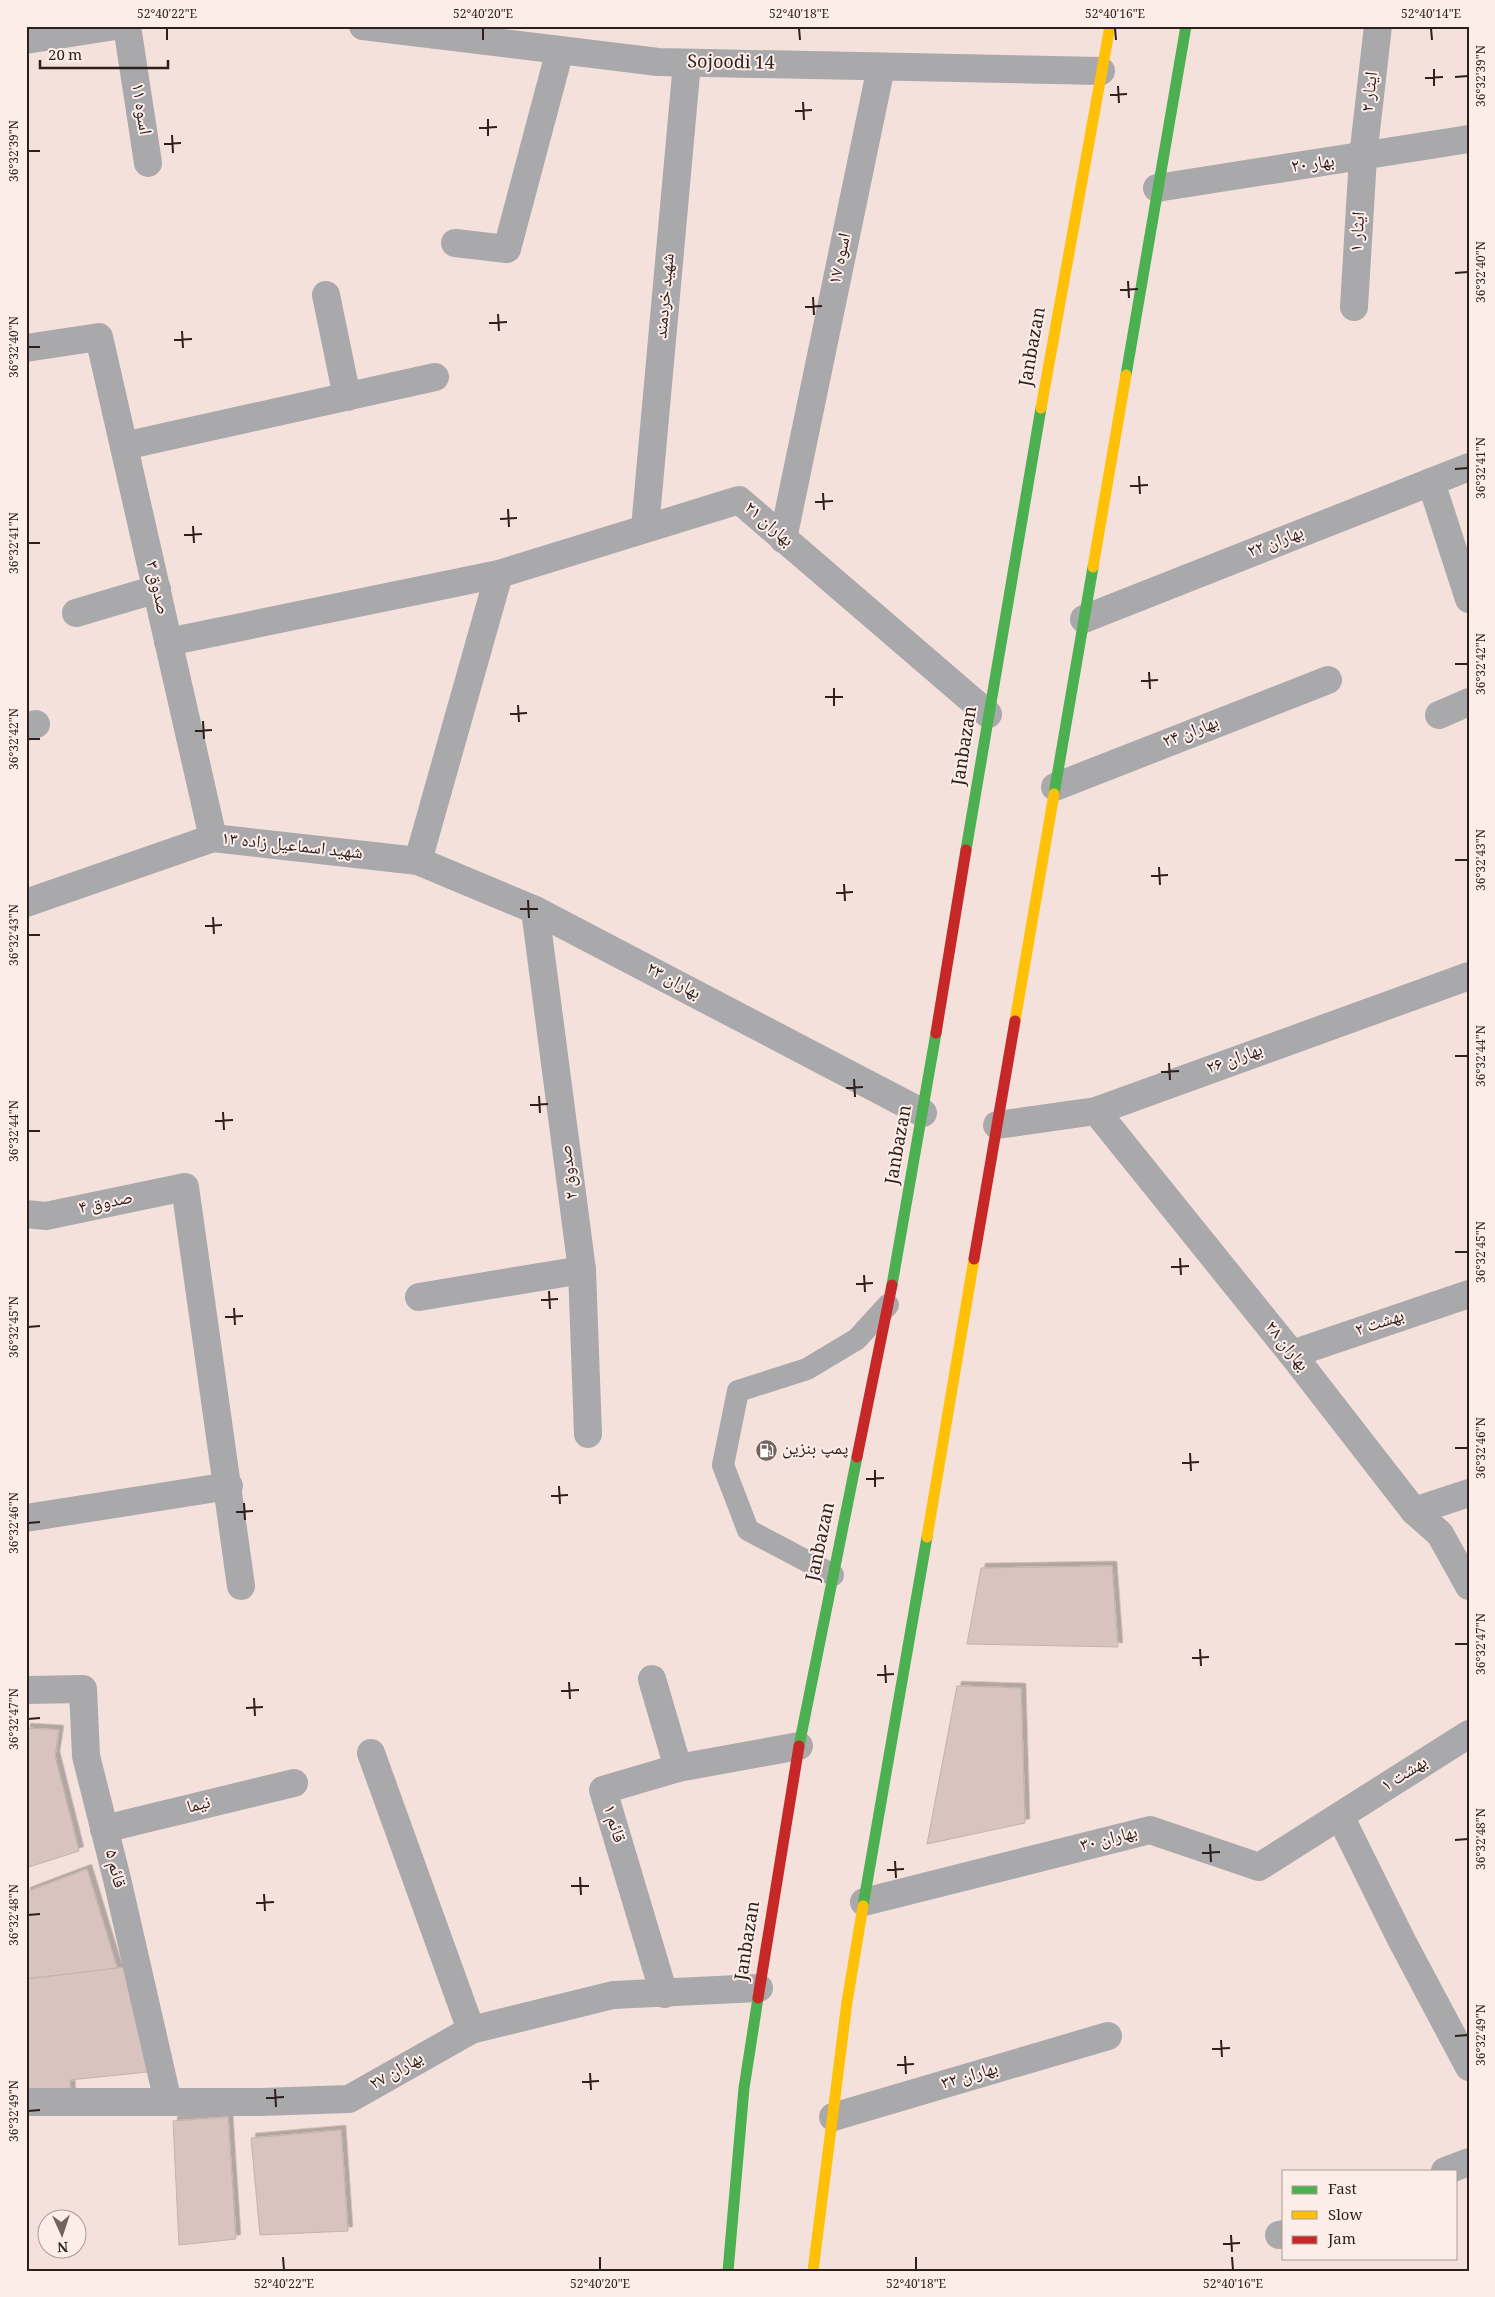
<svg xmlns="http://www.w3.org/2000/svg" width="1495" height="2297" viewBox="0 0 1495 2297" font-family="Georgia,'Noto Naskh Arabic',serif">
<defs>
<filter id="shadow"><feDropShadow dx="4.5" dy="-4.5" stdDeviation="0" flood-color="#0004"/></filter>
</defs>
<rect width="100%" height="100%" fill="#f4e1dc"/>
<g fill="#d8c3be" stroke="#c2b3af" filter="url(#shadow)">
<polygon points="1112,1566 1118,1647 967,1644 981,1568"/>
<polygon points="957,1686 1021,1688 1025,1823 927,1844"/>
<polygon points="26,1728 59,1730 55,1756 79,1851 26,1868"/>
<polygon points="87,1869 117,1968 26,1979 26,1892"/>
<polygon points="135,1966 147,2072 70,2080 71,2094 26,2091 26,1979"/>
<polygon points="228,2117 236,2239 179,2245 173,2121"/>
<polygon points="341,2130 348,2231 260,2235 251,2138"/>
</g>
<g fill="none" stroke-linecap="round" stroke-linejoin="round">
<polyline stroke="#a9a8ab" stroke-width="22" points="833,1575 748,1530 723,1465 738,1391 807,1369 857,1339 888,1305"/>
<g stroke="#a9a8ab" stroke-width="28">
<polyline points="127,26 148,163"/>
<polyline points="363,26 658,62 1101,71"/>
<polyline points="26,40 115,26"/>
<polyline points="1157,188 1469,139"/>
<polyline points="455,243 507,249 560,50"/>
<polyline points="326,295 347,397"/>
<polyline points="1354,307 1363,157 1378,26"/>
<polyline points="26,348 99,337 213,838"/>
<polyline points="124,446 435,377"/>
<polyline points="1431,482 1469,599"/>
<polyline points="645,528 687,63"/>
<polyline points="783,539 881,67"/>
<polyline points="76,613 157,589"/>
<polyline points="1084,619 1469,467"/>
<polyline points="168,642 499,574 739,500 988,714"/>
<polyline points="1439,715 1469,702"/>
<polyline points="26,727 36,724"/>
<polyline points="1055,787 1328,680"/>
<polyline points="418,861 499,574"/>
<polyline points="26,903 213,838 418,861 535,910 923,1113"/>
<polyline points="535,910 582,1270 588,1434"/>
<polyline points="1096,1111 1292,1354 1414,1511 1440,1534 1469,1586"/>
<polyline points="997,1125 1096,1111 1469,976"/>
<polyline points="26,1214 46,1216 185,1187 241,1586"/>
<polyline points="419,1297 582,1270"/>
<polyline points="1292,1354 1469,1294"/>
<polyline points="1414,1511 1469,1493"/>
<polyline points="26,1518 229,1486"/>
<polyline points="652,1679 678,1768"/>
<polyline points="26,1690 83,1689 86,1756 117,1879 168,2102"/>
<polyline points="371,1753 471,2030"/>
<polyline points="1340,1816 1402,1941 1469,2067"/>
<polyline points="104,1829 294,1783"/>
<polyline points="864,1902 1150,1830 1259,1867 1469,1734"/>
<polyline points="664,1994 603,1790 678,1768 799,1746"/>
<polyline points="26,2102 261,2102 349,2099 471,2030 613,1995 759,1988"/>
<polyline points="833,2117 1108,2036"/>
<polyline points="1445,2171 1469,2162"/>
<polyline points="1279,2235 1284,2234"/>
</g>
<g stroke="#4caf50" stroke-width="11">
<polyline points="1126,375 1186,26"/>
<polyline points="1054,794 1093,567"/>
<polyline points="966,850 1041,408"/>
<polyline points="892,1285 936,1033"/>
<polyline points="799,1746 857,1457"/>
<polyline points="863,1906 927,1537"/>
<polyline points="728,2271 744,2088 758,1998"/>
</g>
<g stroke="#ffc107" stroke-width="11">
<polyline points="1041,408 1110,26"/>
<polyline points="1093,567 1126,375"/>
<polyline points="1015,1021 1054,794"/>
<polyline points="927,1537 974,1259"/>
<polyline points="813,2271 847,2002 863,1906"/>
</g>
<g stroke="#c62828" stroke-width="11">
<polyline points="936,1033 966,850"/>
<polyline points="974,1259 1015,1021"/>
<polyline points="857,1457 892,1285"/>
<polyline points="758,1998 799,1746"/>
</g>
</g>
<path fill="none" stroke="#2c1f1c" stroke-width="2" d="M167,28V40M483,28V40M799,28L800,40M1115,28L1116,40M1431,28L1432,40M1434,69V86M1455,77L1468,76M1425,78L1443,77M1118,86L1119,103M1110,95L1127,94M803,102L804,120M795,111L812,110M488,119V136M479,128L497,127M172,135L173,153M164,144L181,143M28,151H40M1455,273L1468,272M1128,281L1129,298M1120,290L1138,289M813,297L814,315M805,307L822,306M498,314L499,331M489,323L507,322M182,331L183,348M174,340L192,339M28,347H40M1455,469L1468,468M1139,476L1140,494M1130,486L1148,485M823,493L824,510M815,502L833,501M508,509L509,527M500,519L517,518M193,526L194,543M184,535L202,534M28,543H40M1455,664H1468M1149,672L1150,689M1141,681L1158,680M834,688V706M825,697H843M518,705L519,722M510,714L527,713M203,721L204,739M195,731L212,730M28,739H40M1455,860H1468M1159,867L1160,885M1151,876L1168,875M844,884L845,901M836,893L853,892M528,900L529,918M520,909H538M213,917L214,934M205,926L222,925M28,935H40M1455,1056H1468M1169,1063L1170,1080M1161,1072L1179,1071M854,1079L855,1097M846,1088L863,1087M539,1096L540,1113M530,1105L548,1104M223,1112L224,1130M215,1121L233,1120M28,1131H40M1455,1252H1468M1180,1258L1181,1275M1171,1267L1189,1266M864,1275L865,1292M856,1284L873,1283M549,1291L550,1309M541,1300L558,1299M234,1308L235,1325M225,1317L243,1316M28,1327L40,1326M1455,1448H1468M1190,1453L1191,1471M1182,1463L1199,1462M875,1470V1487M866,1479L884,1478M559,1486L560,1504M551,1496L568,1495M244,1503L245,1520M236,1512L253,1511M28,1523L40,1522M1455,1644H1468M1200,1649L1201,1666M1192,1658L1209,1657M885,1665L886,1683M877,1675L894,1674M569,1682L570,1699M561,1691L579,1690M254,1698L255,1716M246,1708L263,1707M28,1719L40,1718M1455,1840L1468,1839M1210,1844L1211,1862M1202,1853L1220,1852M895,1861L896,1878M887,1870L904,1869M580,1877L581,1895M571,1886H589M264,1894L265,1911M256,1903L274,1902M28,1915L40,1914M1455,2036L1468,2035M1221,2040L1222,2057M1212,2049L1230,2048M905,2056L906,2074M897,2065L914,2064M590,2073L591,2090M582,2082L599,2081M275,2089L276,2107M266,2098L284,2097M28,2111L40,2110M1231,2235L1232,2252M1223,2244L1240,2243M283,2257L284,2270M600,2257V2270M916,2257V2270M1232,2257L1233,2270"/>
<defs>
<symbol id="fuel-disc" viewBox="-11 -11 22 22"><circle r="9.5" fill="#72635f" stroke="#fcede9"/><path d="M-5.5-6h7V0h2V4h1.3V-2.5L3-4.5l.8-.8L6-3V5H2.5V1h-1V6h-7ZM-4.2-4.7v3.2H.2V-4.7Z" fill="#fff"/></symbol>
</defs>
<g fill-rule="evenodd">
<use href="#fuel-disc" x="754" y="1438" width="25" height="25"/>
</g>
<g text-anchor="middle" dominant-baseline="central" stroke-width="4" stroke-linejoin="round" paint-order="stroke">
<g font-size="18" fill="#2c1f1c" stroke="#fcede9">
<text transform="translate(731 64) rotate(1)">Sojoodi 14</text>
<text transform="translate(1371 92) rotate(-84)">ایثار ۲</text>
<text transform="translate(140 109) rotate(81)">اسوه ۱۱</text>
<text transform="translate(1313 165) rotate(-8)">بهار ۲۰</text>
<text transform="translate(1359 232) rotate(-86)">ایثار ۱</text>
<text transform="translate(841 259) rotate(-78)">اسوه ۱۷</text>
<text transform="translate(666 296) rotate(-85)">شهید خردمند</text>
<text transform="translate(1034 347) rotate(-80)">Janbazan</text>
<text transform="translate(768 525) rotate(41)">بهاران ۲۱</text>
<text transform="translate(1276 543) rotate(-21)">بهاران ۲۲</text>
<text transform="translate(156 588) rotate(77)">صدوق ۳</text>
<text transform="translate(1191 733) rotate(-21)">بهاران ۲۴</text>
<text transform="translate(966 746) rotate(-81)">Janbazan</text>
<text transform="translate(292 847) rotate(6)">شهید اسماعیل زاده ۱۳</text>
<text transform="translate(673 982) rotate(28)">بهاران ۲۳</text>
<text transform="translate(1235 1060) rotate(-20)">بهاران ۲۶</text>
<text transform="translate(900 1145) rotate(-80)">Janbazan</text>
<text transform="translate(570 1172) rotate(-97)">صدوق ۲</text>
<text transform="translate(106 1204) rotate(-12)">صدوق ۴</text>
<text transform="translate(1380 1324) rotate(-19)">بهشت ۲</text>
<text transform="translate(1286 1347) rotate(51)">بهاران ۲۸</text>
<text transform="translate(822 1542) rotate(-78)">Janbazan</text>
<text transform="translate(1405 1775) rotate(-33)">بهشت ۱</text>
<text transform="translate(199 1806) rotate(-14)">نیما</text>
<text transform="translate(613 1824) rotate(73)">قائم ۱</text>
<text transform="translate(1109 1840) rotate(-14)">بهاران ۳۰</text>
<text transform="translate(114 1869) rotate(76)">قائم ۵</text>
<text transform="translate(749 1941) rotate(-81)">Janbazan</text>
<text transform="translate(397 2072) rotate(-30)">بهاران ۲۷</text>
<text transform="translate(970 2077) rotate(-16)">بهاران ۳۲</text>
</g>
<g font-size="18" fill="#2c1f1c" stroke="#fcede9" text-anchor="start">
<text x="782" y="1450">پمپ بنزین</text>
</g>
</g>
<rect width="1495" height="2297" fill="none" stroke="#fcede9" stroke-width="55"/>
<rect x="1282" y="2170" width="175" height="90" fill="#fcede9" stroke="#a99b97"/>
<rect x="1292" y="2186" width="25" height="8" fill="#4caf50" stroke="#a99b97"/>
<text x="1328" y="2194" font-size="15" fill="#2c1f1c">Fast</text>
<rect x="1292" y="2211" width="25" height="8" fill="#ffc107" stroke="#a99b97"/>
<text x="1328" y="2220" font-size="15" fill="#2c1f1c">Slow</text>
<rect x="1292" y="2236" width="25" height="8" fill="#c62828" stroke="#a99b97"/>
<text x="1328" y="2244" font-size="15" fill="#2c1f1c">Jam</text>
<g transform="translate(62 2234) rotate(177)"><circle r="24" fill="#fcede9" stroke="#a99b97"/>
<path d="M0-4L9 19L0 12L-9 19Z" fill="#72635f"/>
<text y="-8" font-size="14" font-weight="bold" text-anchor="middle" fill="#2c1f1c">N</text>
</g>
<path d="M40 60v8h128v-8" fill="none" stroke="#2c1f1c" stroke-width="2.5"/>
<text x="48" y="60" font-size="15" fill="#2c1f1c" stroke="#fcede9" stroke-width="4" paint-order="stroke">20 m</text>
<rect x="28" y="28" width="1440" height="2242" fill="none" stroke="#2c1f1c" stroke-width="2"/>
<g font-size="12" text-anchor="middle" fill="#2c1f1c">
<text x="167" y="18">52°40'22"E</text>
<text x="483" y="18">52°40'20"E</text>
<text x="799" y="18">52°40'18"E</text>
<text x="1115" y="18">52°40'16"E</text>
<text x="1431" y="18">52°40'14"E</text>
<text transform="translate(1481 76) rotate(-90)" y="4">36°32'39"N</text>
<text transform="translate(14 151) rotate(-90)" y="4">36°32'39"N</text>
<text transform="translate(1481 272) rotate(-90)" y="4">36°32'40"N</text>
<text transform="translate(14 347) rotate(-90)" y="4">36°32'40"N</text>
<text transform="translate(1481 468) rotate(-90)" y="4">36°32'41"N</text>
<text transform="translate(14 543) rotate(-90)" y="4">36°32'41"N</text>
<text transform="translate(1481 664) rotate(-90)" y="4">36°32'42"N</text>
<text transform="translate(14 739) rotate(-90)" y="4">36°32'42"N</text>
<text transform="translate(1481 860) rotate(-90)" y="4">36°32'43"N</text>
<text transform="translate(14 935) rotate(-90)" y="4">36°32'43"N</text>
<text transform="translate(1481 1056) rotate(-90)" y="4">36°32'44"N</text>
<text transform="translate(14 1131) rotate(-90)" y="4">36°32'44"N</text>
<text transform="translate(1481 1252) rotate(-90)" y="4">36°32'45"N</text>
<text transform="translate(14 1327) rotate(-90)" y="4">36°32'45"N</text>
<text transform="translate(1481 1448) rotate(-90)" y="4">36°32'46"N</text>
<text transform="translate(14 1523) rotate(-90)" y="4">36°32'46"N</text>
<text transform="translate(1481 1644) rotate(-90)" y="4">36°32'47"N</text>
<text transform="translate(14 1719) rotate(-90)" y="4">36°32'47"N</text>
<text transform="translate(1481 1839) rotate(-90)" y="4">36°32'48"N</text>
<text transform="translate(14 1915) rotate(-90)" y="4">36°32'48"N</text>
<text transform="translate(1481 2035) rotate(-90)" y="4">36°32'49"N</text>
<text transform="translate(14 2111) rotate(-90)" y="4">36°32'49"N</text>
<text x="284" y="2288">52°40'22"E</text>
<text x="600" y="2288">52°40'20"E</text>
<text x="916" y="2288">52°40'18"E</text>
<text x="1233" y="2288">52°40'16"E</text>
</g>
</svg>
